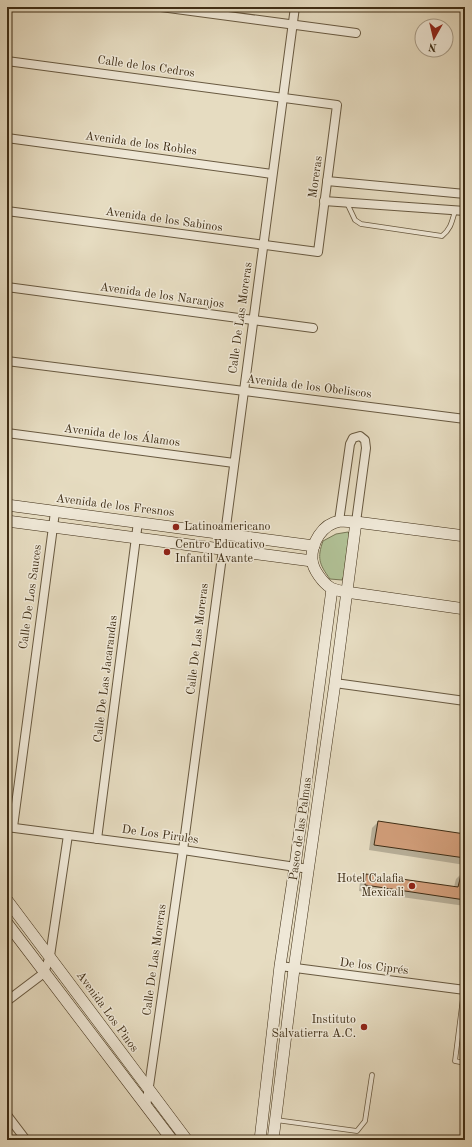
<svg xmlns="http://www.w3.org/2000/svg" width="472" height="1147" viewBox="0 0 472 1147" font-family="'Old Standard TT',serif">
<rect width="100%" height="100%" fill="#e6dcc1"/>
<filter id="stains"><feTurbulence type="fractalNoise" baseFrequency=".005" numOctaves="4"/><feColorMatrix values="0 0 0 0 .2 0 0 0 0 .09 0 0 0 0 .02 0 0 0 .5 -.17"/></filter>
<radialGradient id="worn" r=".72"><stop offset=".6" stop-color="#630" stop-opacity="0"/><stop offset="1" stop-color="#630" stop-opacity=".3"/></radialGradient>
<path fill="#b1c196" stroke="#787756" d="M348,532L352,537L347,569L342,580L330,579C319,564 317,558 323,541L336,534Z"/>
<g fill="#0003">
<polygon points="378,822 465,835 465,865 369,850 372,828"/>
<polygon points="462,873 465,873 465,906 359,891 360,881 366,875 454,887 456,879"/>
<polygon points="465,1032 465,1062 462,1062"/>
</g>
<g fill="#d39f7b" stroke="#3e2d15">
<polygon points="378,821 465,834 465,858 374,845"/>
<polygon points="462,871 465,871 465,900 365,885 366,874 458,887"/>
</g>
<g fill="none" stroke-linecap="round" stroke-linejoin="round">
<defs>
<g id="lane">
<path d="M347,203L355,220L361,224L442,236C451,229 452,221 455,211"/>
<polyline points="464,990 455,1061 465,1063"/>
<polyline points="276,1120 357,1131 365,1121 372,1075"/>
</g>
<g id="street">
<polyline points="161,7 356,33"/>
<polyline points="7,61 337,105 318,252 7,211"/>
<polyline points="7,138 272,174"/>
<polyline points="327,181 465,194"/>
<polyline points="324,201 465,211"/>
<polyline points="7,287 313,328"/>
<polyline points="7,361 465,419"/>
<polyline points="7,433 234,463"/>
<polyline points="339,521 350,444 353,438 360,436 365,440 366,448 356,522"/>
<polyline points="335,683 465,701"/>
<polyline points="7,827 183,850 309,869"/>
<polyline points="13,827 55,512"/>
<polyline points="97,839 138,522"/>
<polyline points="280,966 465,990"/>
<polyline points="7,1001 44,973 50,956 68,835"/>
<polyline points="146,1107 183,850 295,7"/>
<polyline points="7,1115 26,1140"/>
</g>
<g id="secondary">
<polyline points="7,505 314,546"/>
<polyline points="7,521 312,561"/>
<path d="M465,536L356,522C351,522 345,521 340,521C322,524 311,543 312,560C313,570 323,583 331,588C335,590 342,591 346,592L465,609"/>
<polyline points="7,900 187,1140"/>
<polyline points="7,923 172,1140"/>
<polyline points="260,1140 280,966 295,866 332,589"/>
<polyline points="273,1140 294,969 335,683 356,522"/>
</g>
</defs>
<use href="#lane" stroke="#685940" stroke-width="5.5"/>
<use href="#street" stroke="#685940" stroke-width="10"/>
<use href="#secondary" stroke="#3e2d15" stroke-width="12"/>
<use href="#lane" stroke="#efe8d7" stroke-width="4"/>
<use href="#street" stroke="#efe8d7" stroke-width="8"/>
<use href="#secondary" stroke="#efe8d7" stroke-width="11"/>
</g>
<g fill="#8f2418" stroke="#efe8d7" stroke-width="1.5">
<circle cx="176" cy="527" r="4"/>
<circle cx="167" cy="552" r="4"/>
<circle cx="412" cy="886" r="4"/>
<circle cx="364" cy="1027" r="4"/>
</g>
<g text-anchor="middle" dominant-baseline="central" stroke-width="3" stroke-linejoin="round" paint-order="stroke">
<g font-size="12" fill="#3e2d15" stroke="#efe8d7">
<text transform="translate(146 67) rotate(8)">Calle de los Cedros</text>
<text transform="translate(141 144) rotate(8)">Avenida de los Robles</text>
<text transform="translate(316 177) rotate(-82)">Moreras</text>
<text transform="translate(164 220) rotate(8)">Avenida de los Sabinos</text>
<text transform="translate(162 296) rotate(8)">Avenida de los Naranjos</text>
<text transform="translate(241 318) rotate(-82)">Calle De Las Moreras</text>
<text transform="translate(309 387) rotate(7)">Avenida de los Obeliscos</text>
<text transform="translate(122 436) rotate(7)">Avenida de los Álamos</text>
<text transform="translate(115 506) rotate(7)">Avenida de los Fresnos</text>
<text transform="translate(31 597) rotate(-82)">Calle De Los Sauces</text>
<text transform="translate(198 639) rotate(-83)">Calle De Las Moreras</text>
<text transform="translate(106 679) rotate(-83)">Calle De Las Jacarandas</text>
<text transform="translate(301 829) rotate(-82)">Paseo de las Palmas</text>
<text transform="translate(160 835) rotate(8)">De Los Pirules</text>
<text transform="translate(155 960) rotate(-82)">Calle De Las Moreras</text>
<text transform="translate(374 967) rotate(7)">De los Ciprés</text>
<text transform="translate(107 1012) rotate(54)">Avenida Los Pinos</text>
</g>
<g font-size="12" fill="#3e2d15" stroke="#efe8d7" text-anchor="start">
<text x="184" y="527">Latinoamericano</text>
<text x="175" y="545">Centro Educativo<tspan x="175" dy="14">Infantil Avante</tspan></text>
<text x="404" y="879" text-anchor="end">Hotel Calafia<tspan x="404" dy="14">Mexicali</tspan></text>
<text x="356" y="1020" text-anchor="end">Instituto<tspan x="356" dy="14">Salvatierra A.C.</tspan></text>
</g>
</g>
<rect width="472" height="1147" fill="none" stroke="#e6dcc1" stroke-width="24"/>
<rect x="8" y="8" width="456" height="1131" fill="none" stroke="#3e2d15" stroke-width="2"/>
<rect x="12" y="12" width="448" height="1123" fill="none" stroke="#3e2d15"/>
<g transform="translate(434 38) rotate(188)"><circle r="19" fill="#efe8d7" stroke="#a89d89"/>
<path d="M0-3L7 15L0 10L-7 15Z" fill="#8f2418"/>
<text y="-6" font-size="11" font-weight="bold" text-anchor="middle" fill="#3e2d15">N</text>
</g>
<rect width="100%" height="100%" filter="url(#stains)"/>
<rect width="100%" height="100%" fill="url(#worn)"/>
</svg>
